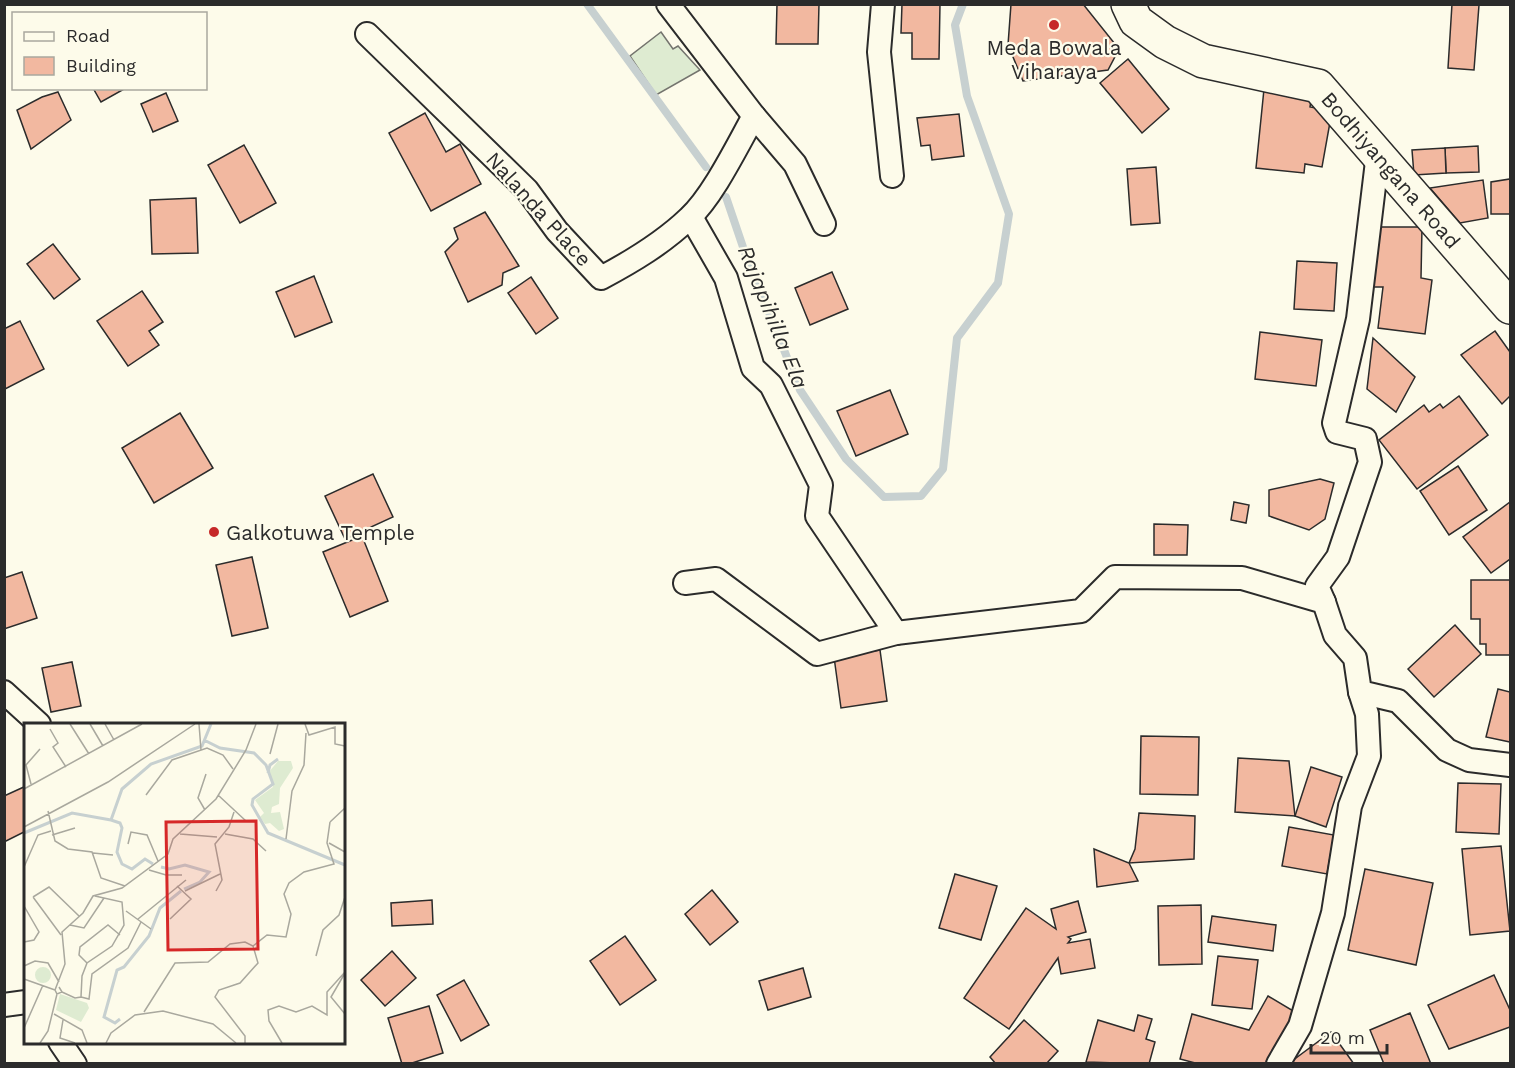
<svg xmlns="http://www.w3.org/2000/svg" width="1515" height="1068" viewBox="0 0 1515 1068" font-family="'Work Sans',sans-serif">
<rect width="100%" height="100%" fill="#fdfbea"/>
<polygon fill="#deebd1" stroke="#74746e" stroke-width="1.5" points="661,32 673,49 678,46 700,70 656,95 630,56"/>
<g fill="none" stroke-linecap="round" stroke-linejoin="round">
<g stroke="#c7d0d0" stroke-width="8">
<polyline points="587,4 706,167"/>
<polyline points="726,197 744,250 800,390 846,459 884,497 921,496 943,469 957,338 998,283 1009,214 967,96 955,25 963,4"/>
</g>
</g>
<g fill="#f2b8a0" stroke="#2b2b2b" stroke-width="1.5">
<polygon points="777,4 819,4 818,44 776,44"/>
<polygon points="902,4 940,4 939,59 912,59 912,33 901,33"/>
<polygon points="1011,4 1083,4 1119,49 1108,70 1023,81 1008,45"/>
<polygon points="1452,4 1479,5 1474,70 1448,68"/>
<polygon points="1128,59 1169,109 1142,133 1100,83"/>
<polygon points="93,88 126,88 101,102"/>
<polygon points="1264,89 1312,94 1310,107 1332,111 1322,167 1305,164 1304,173 1256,168"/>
<polygon points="58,92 71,120 31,149 17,110 42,97"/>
<polygon points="166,93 178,121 153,132 141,104"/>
<polygon points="425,113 446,152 460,144 481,184 431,211 389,133"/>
<polygon points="959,114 964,156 932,160 930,145 921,146 917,118"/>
<polygon points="244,145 276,203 240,223 208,165"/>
<polygon points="1478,146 1479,172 1446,173 1445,148"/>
<polygon points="1445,148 1446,173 1414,175 1412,150"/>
<polygon points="1156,167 1160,223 1131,225 1127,169"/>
<polygon points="1510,179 1510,214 1491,214 1491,182"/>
<polygon points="1483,180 1488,218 1460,223 1430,188"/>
<polygon points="196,198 198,253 152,254 150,200"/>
<polygon points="485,212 519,266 503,273 502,285 468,302 445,252 458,239 454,228"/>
<polygon points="1374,227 1422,227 1421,278 1432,280 1425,334 1378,328 1383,287 1374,287"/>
<polygon points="53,244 80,279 54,299 27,264"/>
<polygon points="1297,261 1337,263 1334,311 1294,309"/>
<polygon points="832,272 848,309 810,325 795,288"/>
<polygon points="314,276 332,322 295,337 276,292"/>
<polygon points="531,277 558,318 536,334 508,293"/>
<polygon points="142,291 163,322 149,331 159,345 128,366 97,321"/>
<polygon points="20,321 44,369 5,389 4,329"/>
<polygon points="1495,331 1510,352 1510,396 1502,404 1461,355"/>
<polygon points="1260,332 1322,340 1316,386 1255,379"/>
<polygon points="1373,338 1415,377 1396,412 1367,389"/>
<polygon points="890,390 908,434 856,456 837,411"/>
<polygon points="1459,396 1488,435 1417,489 1379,440 1424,405 1429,412 1440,404 1443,408"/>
<polygon points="180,413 213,468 154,503 122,448"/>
<polygon points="1458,466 1487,510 1449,535 1420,491"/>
<polygon points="373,474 393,517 345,539 325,496"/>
<polygon points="1320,479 1334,483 1325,519 1309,530 1269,516 1269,490"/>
<polygon points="1234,502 1249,505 1246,523 1231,520"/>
<polygon points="1510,502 1510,559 1491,573 1463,537"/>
<polygon points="1154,524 1188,525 1187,555 1154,555"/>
<polygon points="362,536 388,601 350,617 323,552"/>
<polygon points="252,557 268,628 232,636 216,565"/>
<polygon points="22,572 37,618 4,629 4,578"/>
<polygon points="1471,580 1510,580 1510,655 1486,655 1486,644 1480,644 1480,619 1471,619"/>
<polygon points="1455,625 1481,654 1434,697 1408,669"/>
<polygon points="880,650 887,701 841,708 834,657"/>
<polygon points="72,662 81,706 51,712 42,668"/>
<polygon points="1498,689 1510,692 1510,742 1486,737"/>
<polygon points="1141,736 1199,737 1198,795 1140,794"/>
<polygon points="1238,758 1289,761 1295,816 1235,812"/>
<polygon points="1311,767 1342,777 1326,827 1295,816"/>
<polygon points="1458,783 1501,784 1499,834 1456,832"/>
<polygon points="26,786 26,831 4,842 4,796"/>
<polygon points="1139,813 1195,816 1194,859 1129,863 1135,849"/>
<polygon points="1289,827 1334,835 1327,874 1282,866"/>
<polygon points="1501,846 1510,931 1470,935 1462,849"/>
<polygon points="1094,849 1129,863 1138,881 1097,887"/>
<polygon points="1365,869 1433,883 1416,965 1348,950"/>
<polygon points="955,874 997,886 981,940 939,928"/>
<polygon points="712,890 738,922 710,945 685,914"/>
<polygon points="432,900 433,924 392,926 391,903"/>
<polygon points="1078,901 1086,932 1068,937 1071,939 1068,943 1090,939 1095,968 1061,974 1058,958 1009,1029 964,998 1026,908 1056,929 1051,909"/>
<polygon points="1201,905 1202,964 1159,965 1158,906"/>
<polygon points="1212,916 1276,925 1273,951 1208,942"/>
<polygon points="625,936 656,980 620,1005 590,961"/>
<polygon points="392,951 416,978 385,1006 361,980"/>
<polygon points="1218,956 1258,960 1252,1009 1212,1005"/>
<polygon points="803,968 811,997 768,1010 759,981"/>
<polygon points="1494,975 1510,1010 1510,1027 1449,1049 1428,1005"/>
<polygon points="464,980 489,1025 461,1041 437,995"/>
<polygon points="1268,996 1295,1012 1266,1064 1199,1064 1180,1059 1192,1014 1249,1030"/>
<polygon points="429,1006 443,1053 409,1064 402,1064 388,1018"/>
<polygon points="1410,1013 1431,1064 1384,1064 1370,1030"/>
<polygon points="1138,1015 1152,1019 1146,1039 1155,1042 1149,1064 1086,1062 1098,1020 1134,1031"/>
<polygon points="1024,1020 1058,1051 1046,1064 996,1064 990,1057"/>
<polygon points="1331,1032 1354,1064 1288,1064"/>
</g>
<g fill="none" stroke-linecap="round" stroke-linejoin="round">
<defs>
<g id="street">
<polyline points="668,4 754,116 795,164 824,224"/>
<polyline points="883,4 879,52 892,176"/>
<path d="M367,34L527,190L557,231L601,278C633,261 663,243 689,218C713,196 737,146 754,116"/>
<polyline points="691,217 726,278 753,368 771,385 821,485 817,516 896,633"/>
<polyline points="685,583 716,579 817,654 896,633 1081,611 1115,577 1242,578 1324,602 1335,635 1355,658 1360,692 1398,701 1447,750 1469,760 1510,765"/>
<polyline points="1324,602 1317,586 1338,557 1370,462 1365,439 1337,432 1334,423 1358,319 1378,153"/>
<polyline points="4,692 39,724"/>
<polyline points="4,1005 26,1002"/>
<polyline points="60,1042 75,1064"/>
<polyline points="1278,1064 1300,1026 1333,913 1350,806 1369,756 1367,714 1360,692"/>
</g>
<polyline id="secondary" points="1128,4 1136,21 1165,42 1203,61 1318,86 1510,307"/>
</defs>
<use href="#street" stroke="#2b2b2b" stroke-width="26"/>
<use href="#secondary" stroke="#2b2b2b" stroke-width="36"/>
<use href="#street" stroke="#fdfbea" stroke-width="22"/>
<use href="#secondary" stroke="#fdfbea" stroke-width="33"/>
</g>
<g fill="#c62828" stroke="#fdfbea" stroke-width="2">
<circle cx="1054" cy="25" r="6"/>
<circle cx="214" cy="532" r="6"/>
</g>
<g text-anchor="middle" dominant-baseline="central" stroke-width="4.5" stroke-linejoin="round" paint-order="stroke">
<g font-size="21" fill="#2b2b2b" stroke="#fdfbea">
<text x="1054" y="47">Meda Bowala<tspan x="1054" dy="24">Viharaya</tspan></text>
<text x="226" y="532" text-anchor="start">Galkotuwa Temple</text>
</g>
<g font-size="21" fill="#2b2b2b" stroke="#fdfbea">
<text transform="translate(1391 170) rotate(49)">Bodhiyangana Road</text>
<text transform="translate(539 209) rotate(48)">Nalanda Place</text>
</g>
<g font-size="22" font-style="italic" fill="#2b2b2b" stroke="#fdfbea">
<text transform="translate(773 317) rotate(68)">Rajapihilla Ela</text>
</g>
</g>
<g transform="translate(24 723)">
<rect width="321" height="321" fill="#fdfbea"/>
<path d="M254,38H267L269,45L256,65L255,81L248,84L247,90L256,89L260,106L255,108L246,100L241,101L236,94L240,90L231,77L249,64L245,49ZM11 252a8 8 0 1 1 16 0a8 8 0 1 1-16 0ZM36,271L63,280L65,285L57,299L32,287Z" fill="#deebd1"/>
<path fill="none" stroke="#c7d0d0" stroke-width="3" d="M180,17L196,25L230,30L242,42L249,61L229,76L228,82L244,110L321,142M244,50L246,42L254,36M87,97L96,100L98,105L93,129L98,141L108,146L121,136L129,141M0,110L48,90L87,97L98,66L127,41L178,23L187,1M137,144L145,146L161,142L185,149L176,159L160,166M96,296L91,300L80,294L93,247L100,244L125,213L136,185L157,168"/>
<path fill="none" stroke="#a9a89e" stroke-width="1.5" d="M46,1L65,31M66,1L79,23M81,1L90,17M175,1L177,27M281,1L285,12L311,4V21L321,23M26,6L34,20L29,24L42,44M246,31L254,1M7,61L2,42L16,26M0,66L118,1M122,72L148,37L183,25L199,32L209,46M194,72L222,98M181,87L174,75L182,51M24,88L31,118L44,126L68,129L77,155L101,163M306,99L321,85M0,104L84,59L171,1M156,111L193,114M201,111L229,116L242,128M28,112L51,105M262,116L268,68L280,42L282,10M305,120L321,129M104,121L107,109L123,112L134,138M69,130L89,132M0,144L14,112L27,108M125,147L142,152H158M161,168L196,151M192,168L198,157L191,121L205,104L210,89M9,174L25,164L55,193M9,174L37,212M0,183L15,209L10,217L0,219M102,188L127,206M114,196L162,157M146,196L167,176L153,163M46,202L60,205L80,175M229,223L243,212L262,214L267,191L260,171L265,160L280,149L310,141L303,120L306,99M292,233L299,207L315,192L321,174M63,240L55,232L56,224L84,202L96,212M0,243L11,238L24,240L35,259M321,250L307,274L321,291M0,256L31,267M35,264L38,269L33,271L31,267L41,241L38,209L59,190L69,173L98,165L144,131L149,116L192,76L222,27L232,1M38,269L51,275L57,274L58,253L63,240L88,223L100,202L98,179L71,173M57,274L65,276L68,251L104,225L117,199M120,289L151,240L184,239L206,221L221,219L229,223L234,240L216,260L195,267L191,274L221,313V320M30,291L58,307L63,320M39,297L36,315L51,320M0,305L19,262M16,320L24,308L33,271M82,320L87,310L111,292L139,288L189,301L212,320M258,320L245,298L244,287L255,283L272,289L288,283L303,292V269L321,249"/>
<path fill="#d62828" fill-opacity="0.15" stroke="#d62828" stroke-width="3" d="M232,98L234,226L144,227L142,99Z"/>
<rect width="321" height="321" fill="none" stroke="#2b2b2b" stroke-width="3"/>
</g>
<rect width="1515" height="1068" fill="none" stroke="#2b2b2b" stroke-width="12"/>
<rect x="12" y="12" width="195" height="78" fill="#fdfbea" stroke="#a9a89e" stroke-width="1.5"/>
<rect x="24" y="32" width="30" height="9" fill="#fdfbea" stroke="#a9a89e" stroke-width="1.5"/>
<text x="66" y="42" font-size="18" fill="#2b2b2b">Road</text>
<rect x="24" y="57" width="30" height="18" fill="#f2b8a0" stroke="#a9a89e" stroke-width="1.5"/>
<text x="66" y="72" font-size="18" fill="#2b2b2b">Building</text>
<path d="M1311 1044v9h76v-9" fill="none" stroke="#2b2b2b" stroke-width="3"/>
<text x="1320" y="1044" font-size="18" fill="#2b2b2b" stroke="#fdfbea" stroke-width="4.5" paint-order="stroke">20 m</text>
</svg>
